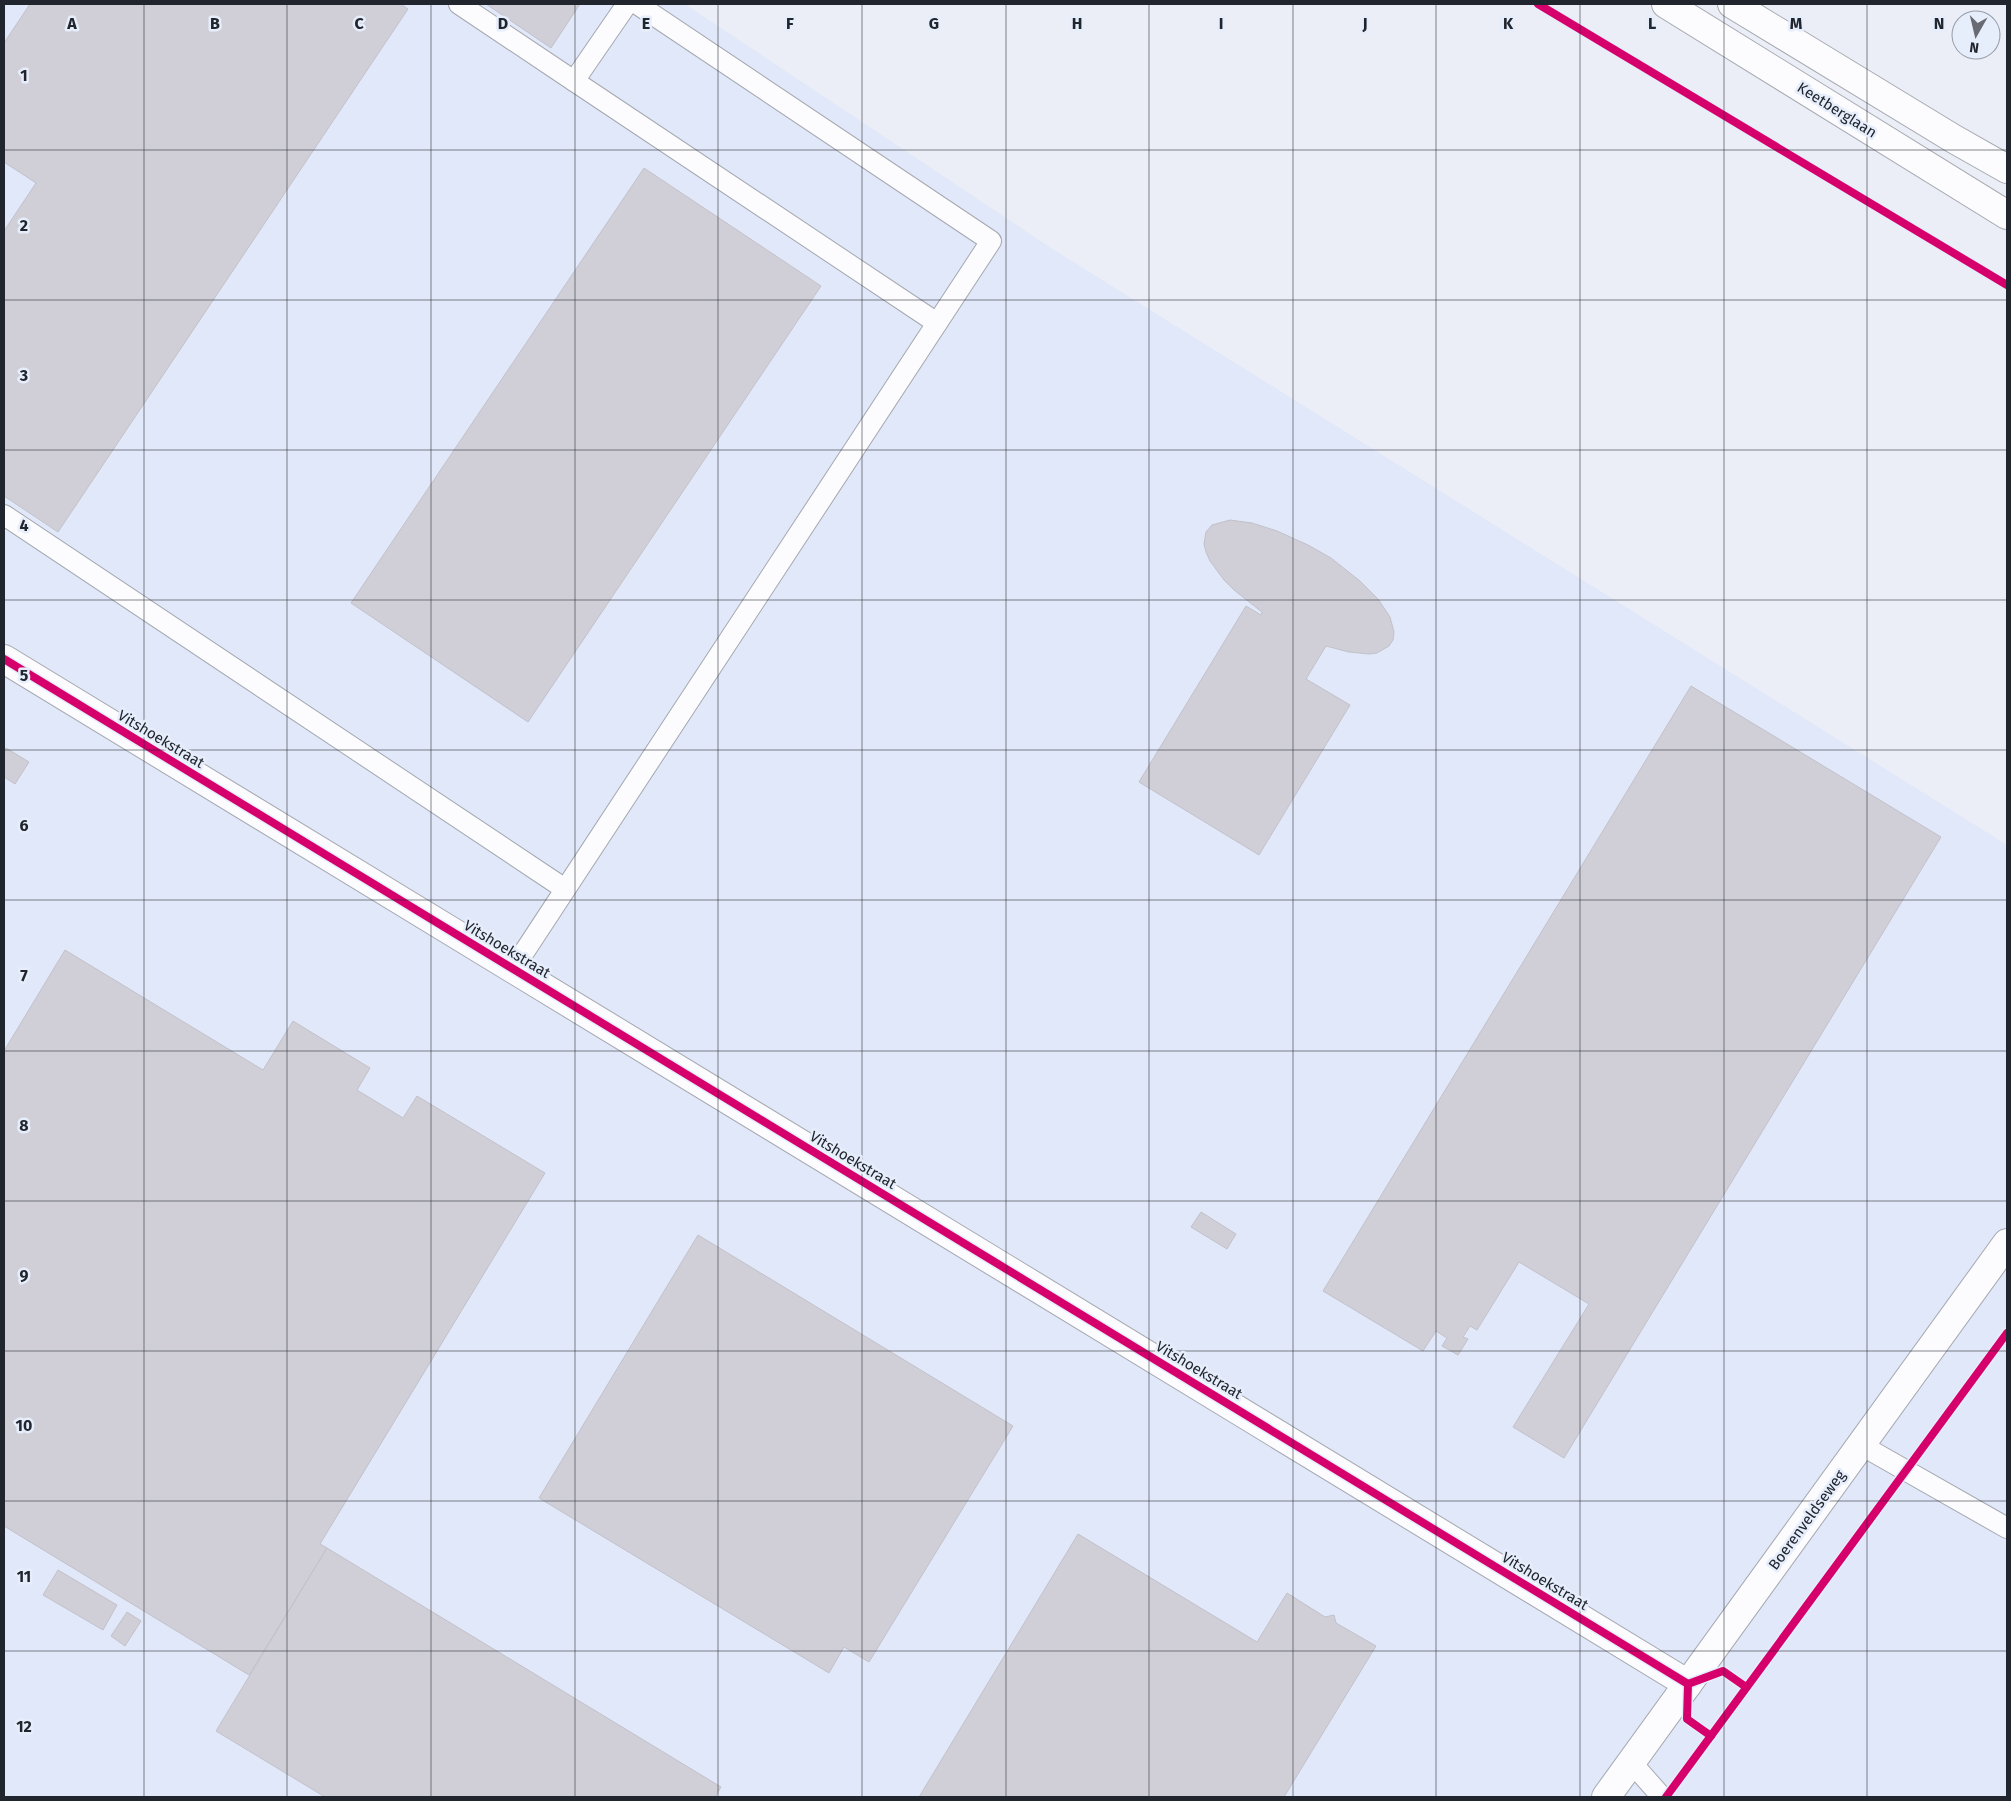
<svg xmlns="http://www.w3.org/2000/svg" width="2011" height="1801" viewBox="0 0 2011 1801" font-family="'Fira Sans',sans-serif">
<rect width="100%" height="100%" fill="#ebeef6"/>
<polygon fill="#e1e8f9" points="4,4 685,4 1051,248 2007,845 2007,1797 4,1797"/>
<g fill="#d0cfd8" stroke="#c2c1ca">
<polygon points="30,4 401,4 408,9 58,532 4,496 4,231 36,183 4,162 4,43"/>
<polygon points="486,4 580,4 551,48"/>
<polygon points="644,168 821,286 528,722 351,603"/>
<polygon points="1230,520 1252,523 1277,531 1308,545 1331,558 1360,581 1378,599 1390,617 1394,632 1393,640 1389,646 1377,653 1369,654 1349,652 1326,646 1306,679 1350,705 1259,855 1139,782 1246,606 1261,615 1262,612 1234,590 1224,580 1210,561 1206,552 1204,544 1206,532 1212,525"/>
<polygon points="1691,686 1941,837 1564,1458 1513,1427 1589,1304 1519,1262 1477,1330 1470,1326 1463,1337 1468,1339 1458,1355 1442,1346 1447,1338 1436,1331 1423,1351 1323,1291"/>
<polygon points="6,748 29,762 15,784 4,777 4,752"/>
<polygon points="65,950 263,1070 293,1021 370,1068 357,1090 403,1118 417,1096 545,1173 320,1544 327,1548 249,1675 4,1526 4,1051"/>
<polygon points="1201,1212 1236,1234 1227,1249 1191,1227"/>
<polygon points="698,1235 1013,1426 869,1662 844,1647 829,1673 539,1498"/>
<polygon points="1078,1534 1257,1642 1287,1593 1325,1617 1334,1615 1336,1623 1376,1646 1284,1797 919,1797"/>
<polygon points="327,1548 721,1787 715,1797 325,1797 216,1731"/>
<polygon points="58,1570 117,1605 103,1630 43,1595"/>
<polygon points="127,1612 141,1621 125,1646 111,1636"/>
</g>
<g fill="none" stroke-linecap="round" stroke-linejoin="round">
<defs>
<g id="lane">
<polyline points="459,4 574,81"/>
<polyline points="627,4 574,81 937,323"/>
<polyline points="4,515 565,889"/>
<polyline points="513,969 991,241 637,4"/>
<polyline points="1861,1445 2007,1528"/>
<polyline points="1631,1762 1662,1797"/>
</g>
<g id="street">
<polyline points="4,659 1688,1684"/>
<polyline points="1606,1797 2007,1243"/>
</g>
<g id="secondary">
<polyline points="1666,4 2007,215"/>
<polyline points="1732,4 1954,139 2007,169"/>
</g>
</defs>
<use href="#lane" stroke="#a4a8af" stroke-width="22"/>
<use href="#street" stroke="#a4a8af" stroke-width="30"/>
<use href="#secondary" stroke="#a4a8af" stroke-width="30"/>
<use href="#lane" stroke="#fcfcfe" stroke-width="20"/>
<use href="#street" stroke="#fcfcfe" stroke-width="28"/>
<use href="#secondary" stroke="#fcfcfe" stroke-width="28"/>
<defs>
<g id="cycleway">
<polyline points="1538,4 2007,285"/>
<polyline points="4,659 1688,1684"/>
<polyline points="1711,1736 1687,1719 1688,1684 1723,1671 1746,1687"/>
<polyline points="1666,1797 2007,1333"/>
</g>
</defs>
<use href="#cycleway" stroke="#e6edfb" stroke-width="11"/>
<use href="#cycleway" stroke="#d6006c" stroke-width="8"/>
</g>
<path fill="none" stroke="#21252d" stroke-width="1" stroke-opacity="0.55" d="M144,4V1797M287,4V1797M431,4V1797M575,4V1797M718,4V1797M862,4V1797M1006,4V1797M1149,4V1797M1293,4V1797M1436,4V1797M1580,4V1797M1724,4V1797M1867,4V1797M4,150H2007M4,300H2007M4,450H2007M4,600H2007M4,750H2007M4,900H2007M4,1051H2007M4,1201H2007M4,1351H2007M4,1501H2007M4,1651H2007"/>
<g text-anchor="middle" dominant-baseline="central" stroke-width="5" stroke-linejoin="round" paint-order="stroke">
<g font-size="15" fill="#21252d" stroke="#e6edfb">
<text transform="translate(1837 110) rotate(32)">Keetberglaan</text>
<text transform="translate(161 739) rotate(31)">Vitshoekstraat</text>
<text transform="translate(507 949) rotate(31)">Vitshoekstraat</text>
<text transform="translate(853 1160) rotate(31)">Vitshoekstraat</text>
<text transform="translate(1199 1370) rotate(31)">Vitshoekstraat</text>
<text transform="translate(1807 1520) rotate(-54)">Boerenveldseweg</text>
<text transform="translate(1545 1581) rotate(31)">Vitshoekstraat</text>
</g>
</g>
<g font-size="16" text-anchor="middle" font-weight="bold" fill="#21252d" stroke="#e6edfb" stroke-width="5" stroke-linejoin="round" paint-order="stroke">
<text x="72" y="29">A</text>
<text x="215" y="29">B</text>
<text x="359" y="29">C</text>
<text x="503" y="29">D</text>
<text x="646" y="29">E</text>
<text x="790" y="29">F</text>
<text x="934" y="29">G</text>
<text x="1077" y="29">H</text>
<text x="1221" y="29">I</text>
<text x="1365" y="29">J</text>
<text x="1508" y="29">K</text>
<text x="1652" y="29">L</text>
<text x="1796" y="29">M</text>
<text x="1939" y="29">N</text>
<text x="24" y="81">1</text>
<text x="24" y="231">2</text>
<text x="24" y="381">3</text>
<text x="24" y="531">4</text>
<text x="24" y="681">5</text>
<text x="24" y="831">6</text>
<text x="24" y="981">7</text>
<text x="24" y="1131">8</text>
<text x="24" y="1281">9</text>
<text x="24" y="1431">10</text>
<text x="24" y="1582">11</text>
<text x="24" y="1732">12</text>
</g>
<rect width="2011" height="1801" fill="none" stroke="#21252d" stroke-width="10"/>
<g transform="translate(1976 35) rotate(188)"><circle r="24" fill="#e6edfb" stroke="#979da9"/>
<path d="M0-4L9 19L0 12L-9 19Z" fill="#686b73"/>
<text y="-8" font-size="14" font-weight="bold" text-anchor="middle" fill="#21252d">N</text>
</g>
</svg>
